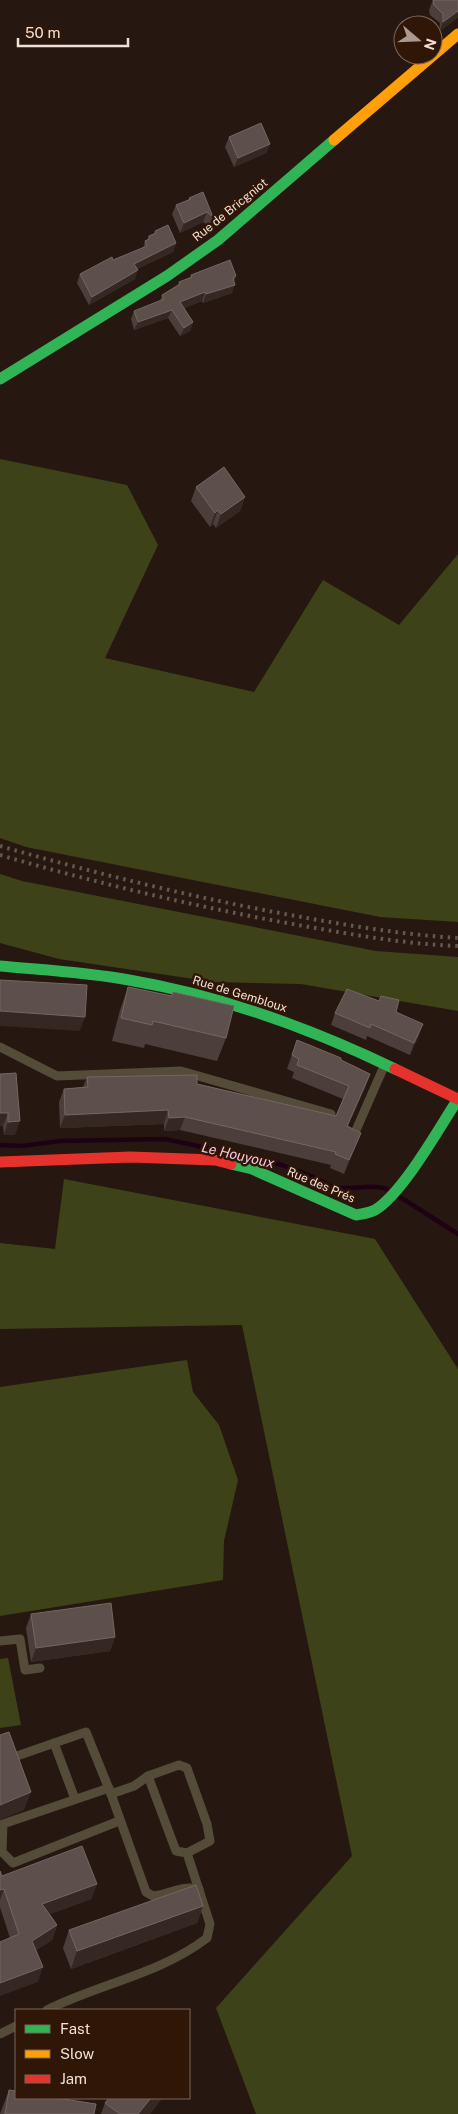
<svg xmlns="http://www.w3.org/2000/svg" width="458" height="2114" viewBox="0 0 458 2114" font-family="'Public Sans',sans-serif">
<rect width="100%" height="100%" fill="#261810"/>
<g fill="#3d4218">
<polygon points="0,459 127,485 158,545 105,658 254,692 323,580 399,625 458,554 458,922 380,917 26,847 0,838"/>
<polygon points="0,874 22,881 376,951 458,957 458,1011 301,984 214,982 59,959 0,943"/>
<polygon points="64,1179 375,1239 458,1369 458,2114 256,2114 216,2008 352,1856 242,1325 0,1329 0,1243 55,1249"/>
<polygon points="187,1360 193,1392 219,1425 238,1480 224,1541 223,1580 0,1616 0,1387"/>
<polygon points="8,1658 21,1725 0,1728 0,1659"/>
</g>
<g fill="none" stroke-linecap="round" stroke-linejoin="round">
<g stroke="#1e0213" stroke-width="4.5">
<polyline points="0,1145 22,1146 60,1141 165,1139 212,1149"/>
<path d="M249,1156C272,1161 295,1169 316,1178C322,1181 327,1185 333,1187C351,1191 369,1183 387,1189"/>
<polyline points="400,1197 458,1234"/>
</g>
<g stroke="#554b39" stroke-width="9">
<polyline points="0,1047 57,1076 181,1071 331,1114"/>
<polyline points="353,1137 385,1064"/>
<polyline points="0,1641 20,1639 25,1670 40,1668"/>
<polyline points="54,1743 75,1799"/>
<path d="M14,1757L86,1732L111,1794L134,1786L148,1776L176,1851L187,1853L210,1924L207,1938C160,1974 99,1984 47,2010"/>
<polyline points="148,1776 179,1765 187,1768 207,1824 210,1841 187,1853"/>
<polyline points="109,1788 3,1824 2,1852 13,1863 119,1821"/>
<path d="M111,1794L146,1892L153,1896C171,1894 181,1885 199,1889"/>
<polyline points="0,2034 16,2026"/>
</g>
<g stroke="#30b455" stroke-width="11">
<polyline points="0,379 167,276 218,240 334,140"/>
<path d="M0,966C43,970 86,972 129,980C222,996 310,1028 395,1069"/>
<path d="M231,1164L252,1169L356,1215C362,1214 369,1213 375,1210C403,1193 439,1128 458,1099"/>
</g>
<polyline stroke="#ff9f0a" stroke-width="11" points="334,140 458,34"/>
<g stroke="#e5322d" stroke-width="11">
<polyline points="395,1069 458,1099"/>
<polyline points="0,1162 130,1157 215,1160 231,1164"/>
</g>
<g stroke="#63594c" stroke-width="4" stroke-dasharray="2.5 5" stroke-linecap="butt">
<path d="M0,846C101,875 204,900 307,918C357,927 408,935 458,938"/>
<path d="M0,855C100,884 201,908 304,926C354,935 406,944 458,946"/>
</g>
</g>
<g fill="#4c3e3b">
<polygon points="433,0 458,0 439,32 440,23 430,15 429,10"/>
<polygon points="229,137 270,144 266,153 234,167 225,147"/>
<polygon points="189,198 213,217 210,227 203,222 180,233 172,214 176,205 188,200"/>
<polygon points="155,231 176,243 173,252 137,269 135,279 89,305 77,283 80,274 143,248 145,241 148,239 149,236 154,234"/>
<polygon points="191,275 236,276 234,281 232,293 203,303 202,301 184,308 193,322 190,331 180,336 168,318 134,330 131,319 134,311 160,301 162,295 178,285 179,282 190,278"/>
<polygon points="196,487 245,497 240,511 216,528 213,524 210,527 191,501"/>
<polygon points="128,987 172,996 173,992 226,1038 217,1061 145,1044 144,1048 112,1041 120,1010"/>
<polygon points="396,1012 419,1035 410,1055 367,1036 366,1040 331,1025 335,1013"/>
<polygon points="297,1040 370,1074 365,1088 348,1126 361,1133 344,1174 330,1168 331,1165 301,1158 180,1130 164,1131 164,1124 60,1128 59,1102 64,1089 83,1087 87,1077 197,1084 336,1116 343,1099 292,1078 294,1072 287,1069"/>
<polygon points="0,1074 15,1135 4,1135 3,1126 0,1126"/>
<polygon points="31,1614 115,1637 110,1651 31,1662 26,1628"/>
<polygon points="0,1871 2,1876 97,1884 91,1899 50,1914 57,1925 52,1940 36,1950 38,1982 10,1938 0,1907"/>
<polygon points="203,1906 197,1923 71,1969 63,1948 69,1930"/>
<polygon points="9,2090 94,2114 0,2114"/>
<polygon points="109,2098 162,2098 150,2114 101,2114 105,2103"/>
</g>
<g fill="#352823">
<polygon points="458,11 458,18 439,32 443,22"/>
<polygon points="270,144 266,153 234,167 238,158"/>
<polygon points="207,212 203,222 180,233 184,223"/>
<polygon points="176,243 173,252 131,272 134,264"/>
<polygon points="138,270 135,279 89,305 92,297"/>
<polygon points="235,285 232,293 203,303 206,294"/>
<polygon points="205,292 202,301 177,310 180,302"/>
<polygon points="172,310 168,318 134,330 138,322"/>
<polygon points="193,322 190,331 180,336 184,328"/>
<polygon points="245,497 240,511 216,528 221,514"/>
<polygon points="218,510 213,524 210,527 215,513"/>
<polygon points="0,1011 85,1017 80,1031 0,1026"/>
<polygon points="423,1024 419,1035 410,1055 414,1043"/>
<polygon points="370,1074 365,1088 342,1139 347,1126"/>
<polygon points="168,1110 164,1124 60,1128 65,1115"/>
<polygon points="0,1113 8,1113 3,1126 0,1126"/>
<polygon points="185,1117 180,1130 164,1131 169,1118"/>
<polygon points="20,1121 15,1135 4,1135 8,1122"/>
<polygon points="361,1133 356,1146 344,1174 349,1160"/>
<polygon points="115,1637 110,1651 31,1662 36,1648"/>
<polygon points="31,1792 24,1810 0,1820 0,1805"/>
<polygon points="97,1884 91,1899 37,1919 42,1904"/>
<polygon points="4,1889 0,1900 0,1890"/>
<polygon points="203,1906 197,1923 71,1969 77,1951"/>
<polygon points="57,1925 52,1940 27,1955 32,1941"/>
<polygon points="43,1967 38,1982 0,1996 0,1983"/>
<polygon points="151,2098 162,2098 150,2114 138,2114"/>
</g>
<g fill="#5d4f4b" stroke="#756661">
<polygon points="433,0 458,0 458,11 443,22 443,14 434,5"/>
<polygon points="261,123 270,144 238,158 229,137"/>
<polygon points="203,192 213,217 207,212 184,223 176,205 191,199 189,198"/>
<polygon points="168,225 176,243 134,264 138,270 92,297 80,274 112,257 113,260 147,246 145,241 149,239 149,236 156,233 155,231"/>
<polygon points="230,260 236,276 233,278 235,285 206,294 205,292 180,302 193,322 184,328 172,310 138,322 134,311 164,299 162,295 180,284 179,282 192,277 191,275"/>
<polygon points="224,467 245,497 221,514 218,510 215,513 196,487"/>
<polygon points="0,980 87,985 85,1017 0,1011"/>
<polygon points="128,987 172,996 173,992 234,1006 226,1038 153,1021 152,1025 121,1018"/>
<polygon points="347,989 379,1001 381,996 399,1000 396,1012 423,1024 414,1043 371,1024 370,1028 335,1013"/>
<polygon points="297,1040 341,1058 341,1060 370,1074 347,1126 361,1133 349,1160 335,1154 336,1152 306,1145 185,1117 169,1118 168,1110 65,1115 64,1089 88,1087 87,1077 197,1075 197,1084 336,1116 349,1086 297,1065 299,1059 292,1055"/>
<polygon points="16,1073 20,1121 8,1122 8,1113 0,1113 0,1074"/>
<polygon points="111,1603 115,1637 36,1648 31,1614"/>
<polygon points="9,1732 31,1792 0,1805 0,1735"/>
<polygon points="82,1846 97,1884 42,1904 57,1925 32,1941 43,1967 0,1983 0,1942 19,1934 4,1889 0,1890 0,1871 2,1876"/>
<polygon points="196,1885 203,1906 77,1951 69,1930"/>
<polygon points="9,2090 16,2091 16,2098 57,2098 96,2104 94,2114 5,2114"/>
<polygon points="109,2098 151,2098 138,2114 120,2114 105,2103"/>
</g>
<g text-anchor="middle" dominant-baseline="central" stroke-width="5" stroke-linejoin="round" paint-order="stroke">
<g font-size="12" fill="#f2dfd6" stroke="#2f1607">
<text transform="translate(230 210) rotate(-39)">Rue de Bricgniot</text>
<text transform="translate(240 994) rotate(17)">Rue de Gembloux</text>
<text transform="translate(321 1185) rotate(23)">Rue des Prés</text>
</g>
<g font-size="14" font-style="italic" fill="#f5c9e3" stroke="#2f1607">
<text transform="translate(238 1155) rotate(13)">Le Houyoux</text>
</g>
</g>
<rect x="15" y="2009" width="175" height="90" fill="#2f1607" stroke="#7d665a"/>
<rect x="25" y="2025" width="25" height="8" fill="#30b455" stroke="#7d665a"/>
<text x="60" y="2034" font-size="15" fill="#f2dfd6">Fast</text>
<rect x="25" y="2050" width="25" height="8" fill="#ff9f0a" stroke="#7d665a"/>
<text x="60" y="2059" font-size="15" fill="#f2dfd6">Slow</text>
<rect x="25" y="2075" width="25" height="8" fill="#e5322d" stroke="#7d665a"/>
<text x="60" y="2084" font-size="15" fill="#f2dfd6">Jam</text>
<g transform="translate(418 40) rotate(109)"><circle r="24" fill="#2f1607" stroke="#7d665a"/>
<path d="M0-4L9 19L0 12L-9 19Z" fill="#ab9991"/>
<text y="-8" font-size="14" font-weight="bold" text-anchor="middle" fill="#f2dfd6">N</text>
</g>
<path d="M18 38v8h110v-8" fill="none" stroke="#f2dfd6" stroke-width="2.5"/>
<text x="25" y="38" font-size="15" fill="#f2dfd6" stroke="#2f1607" stroke-width="4" paint-order="stroke">50 m</text>
</svg>
